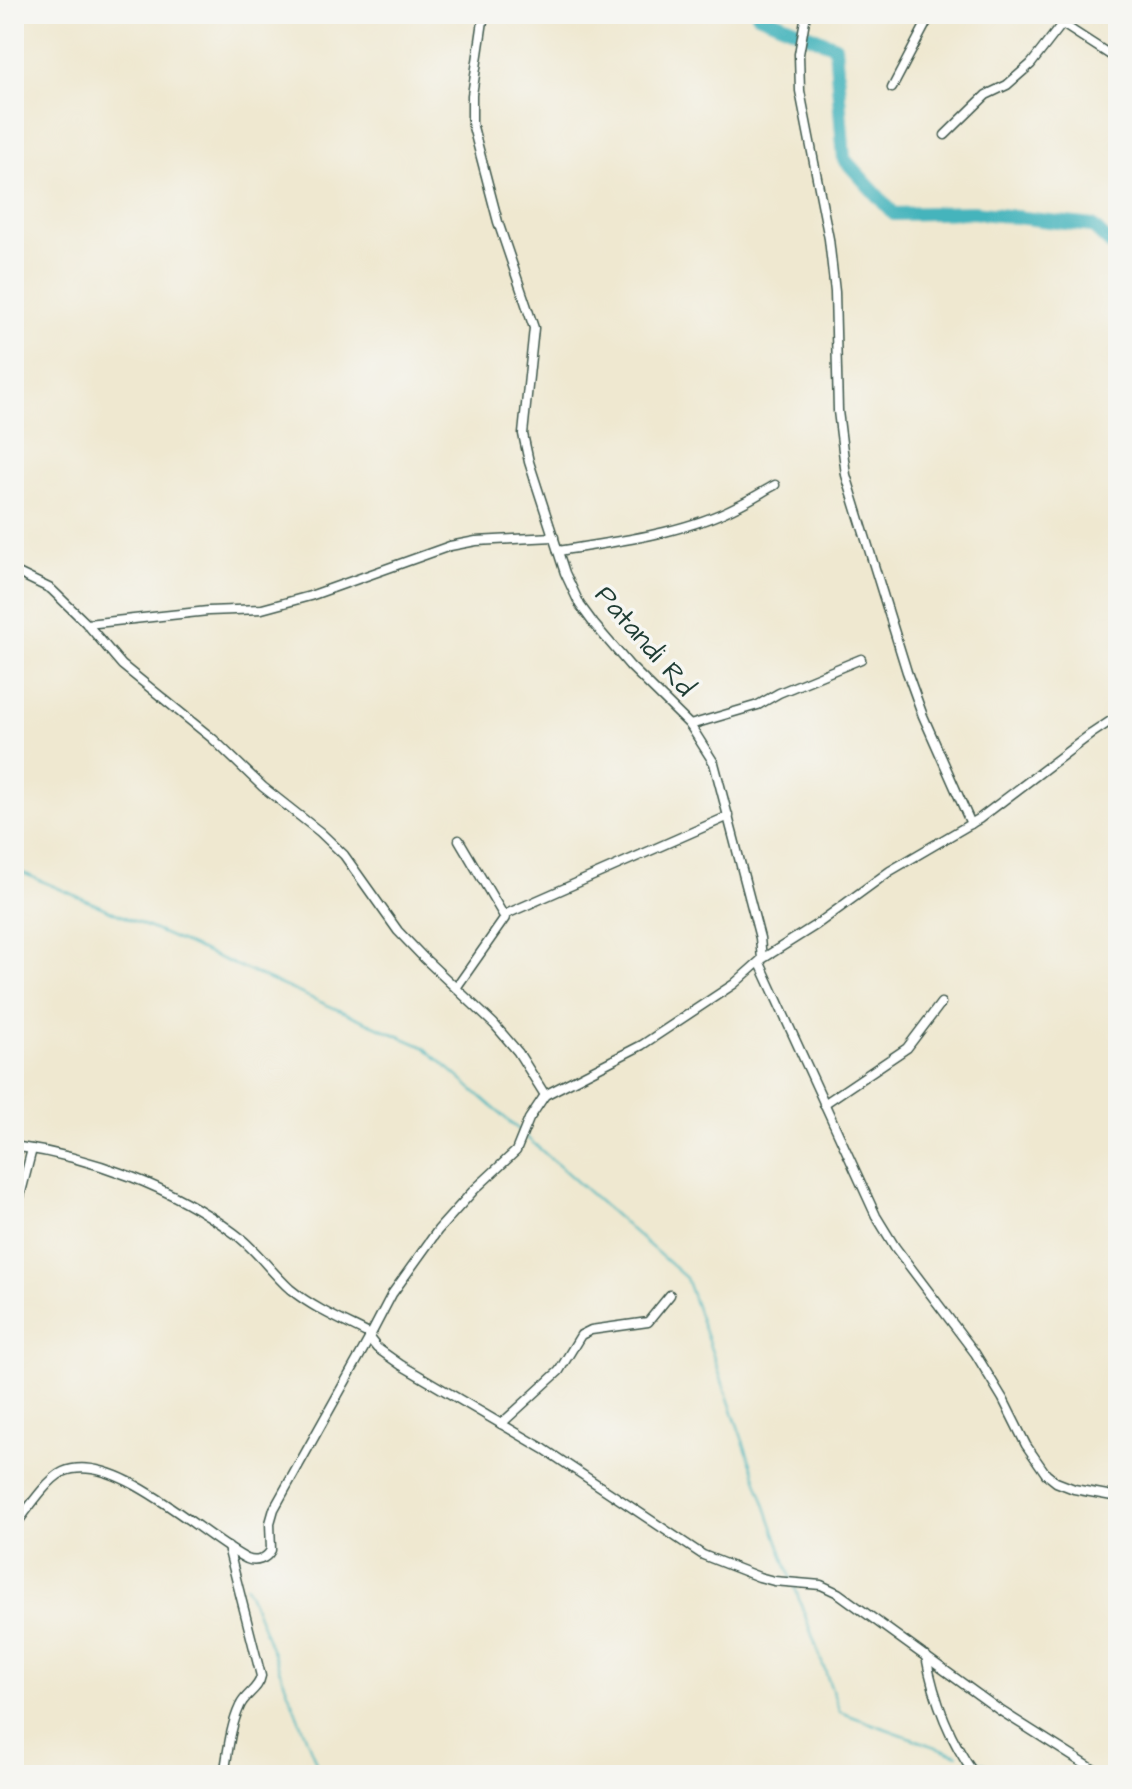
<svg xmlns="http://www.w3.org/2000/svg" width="1132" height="1789" viewBox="0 0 1132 1789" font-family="'Architects Daughter',sans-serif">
<rect width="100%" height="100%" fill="#f6f6f2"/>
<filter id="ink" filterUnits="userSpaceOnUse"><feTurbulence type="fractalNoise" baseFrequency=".0125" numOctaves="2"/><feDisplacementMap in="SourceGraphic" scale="16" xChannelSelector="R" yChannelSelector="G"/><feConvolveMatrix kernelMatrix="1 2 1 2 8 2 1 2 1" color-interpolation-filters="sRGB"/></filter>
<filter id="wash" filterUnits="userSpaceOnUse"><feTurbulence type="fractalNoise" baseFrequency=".006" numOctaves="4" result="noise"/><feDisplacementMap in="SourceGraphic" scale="32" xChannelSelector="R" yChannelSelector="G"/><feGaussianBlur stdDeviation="1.8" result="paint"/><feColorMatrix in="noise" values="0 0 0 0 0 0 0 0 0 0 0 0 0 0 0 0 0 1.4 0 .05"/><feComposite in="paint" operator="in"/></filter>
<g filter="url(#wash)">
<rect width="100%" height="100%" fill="#efe8d0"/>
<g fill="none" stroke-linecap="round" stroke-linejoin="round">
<g stroke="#45b4bc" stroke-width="2">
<polyline points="14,869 424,1047 520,1131"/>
<polyline points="524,1135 686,1278 791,1578"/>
<polyline points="246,1585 321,1775"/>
<polyline points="795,1588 840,1712 958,1755"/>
<polyline points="968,1758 1016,1775"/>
</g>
<polyline stroke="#45b4bc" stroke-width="14" points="758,14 835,46 844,159 894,214 973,212 1092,226 1118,251"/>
</g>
</g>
<g filter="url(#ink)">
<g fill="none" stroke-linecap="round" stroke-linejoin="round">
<defs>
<g id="minor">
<polyline points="484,14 472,95 472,123 498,222 534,328 523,434 529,462 565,573 580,605 594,624 630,666 690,725 714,763 760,938 762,959 734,984 642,1045 545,1095 529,1119 516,1151 474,1190 438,1230 392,1294 369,1338 377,1348 401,1365 544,1449 703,1555 759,1577 774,1581 821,1585 838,1593 998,1709 1102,1775"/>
<polyline points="806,14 799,54 800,91 829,239 835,292 838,411 846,475 907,672 923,716 971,824"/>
<polyline points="1047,14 1118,60"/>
<polyline points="892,88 931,14"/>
<polyline points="945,135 986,95 1007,85 1031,64 1062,24"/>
<path d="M558,551C617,541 684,534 737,506C750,500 762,492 775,485"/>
<polyline points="14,571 51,589 87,624 122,665 213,739 263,787 320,832 344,855 398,931 424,958 494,1024 518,1052 545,1095"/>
<polyline points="87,624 208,611 262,609 310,596 450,546 476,541 554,537"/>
<polyline points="690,725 758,705 779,693 861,659"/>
<polyline points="504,915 729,816"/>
<polyline points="762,959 816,925 890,871 979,819 1091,734 1118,716"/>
<polyline points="760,963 876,1216 895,1247 975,1353 1003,1399 1026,1445 1046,1474 1056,1482 1074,1489 1118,1497"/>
<polyline points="456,988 505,918 459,840"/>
<polyline points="824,1104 907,1048 941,1003"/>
<path d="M14,1146C91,1157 171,1186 234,1233C255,1248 270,1271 290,1289C313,1308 343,1321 369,1334"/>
<polyline points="14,1220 32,1149"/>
<polyline points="501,1424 559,1371 581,1335 591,1330 648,1322 670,1295"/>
<path d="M14,1527C25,1513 47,1479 63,1472C115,1449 203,1537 247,1559C256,1563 266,1559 271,1550L270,1523L274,1509L369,1339"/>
<path d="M926,1656C934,1700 949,1739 975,1775"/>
<path d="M224,1775C228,1753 230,1727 240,1706C245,1694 259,1689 261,1676L228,1547"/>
</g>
</defs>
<use href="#minor" stroke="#3e574b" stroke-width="11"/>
<use href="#minor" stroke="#fff" stroke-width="8"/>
</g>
</g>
<g text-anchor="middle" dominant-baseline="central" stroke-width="7" stroke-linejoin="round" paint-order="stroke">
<g font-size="28" fill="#1f3d34" stroke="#f6f6f2">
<text transform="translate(645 641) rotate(49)">Patandi Rd</text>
</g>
</g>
<rect width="1132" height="1789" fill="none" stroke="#f6f6f2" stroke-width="48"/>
</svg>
